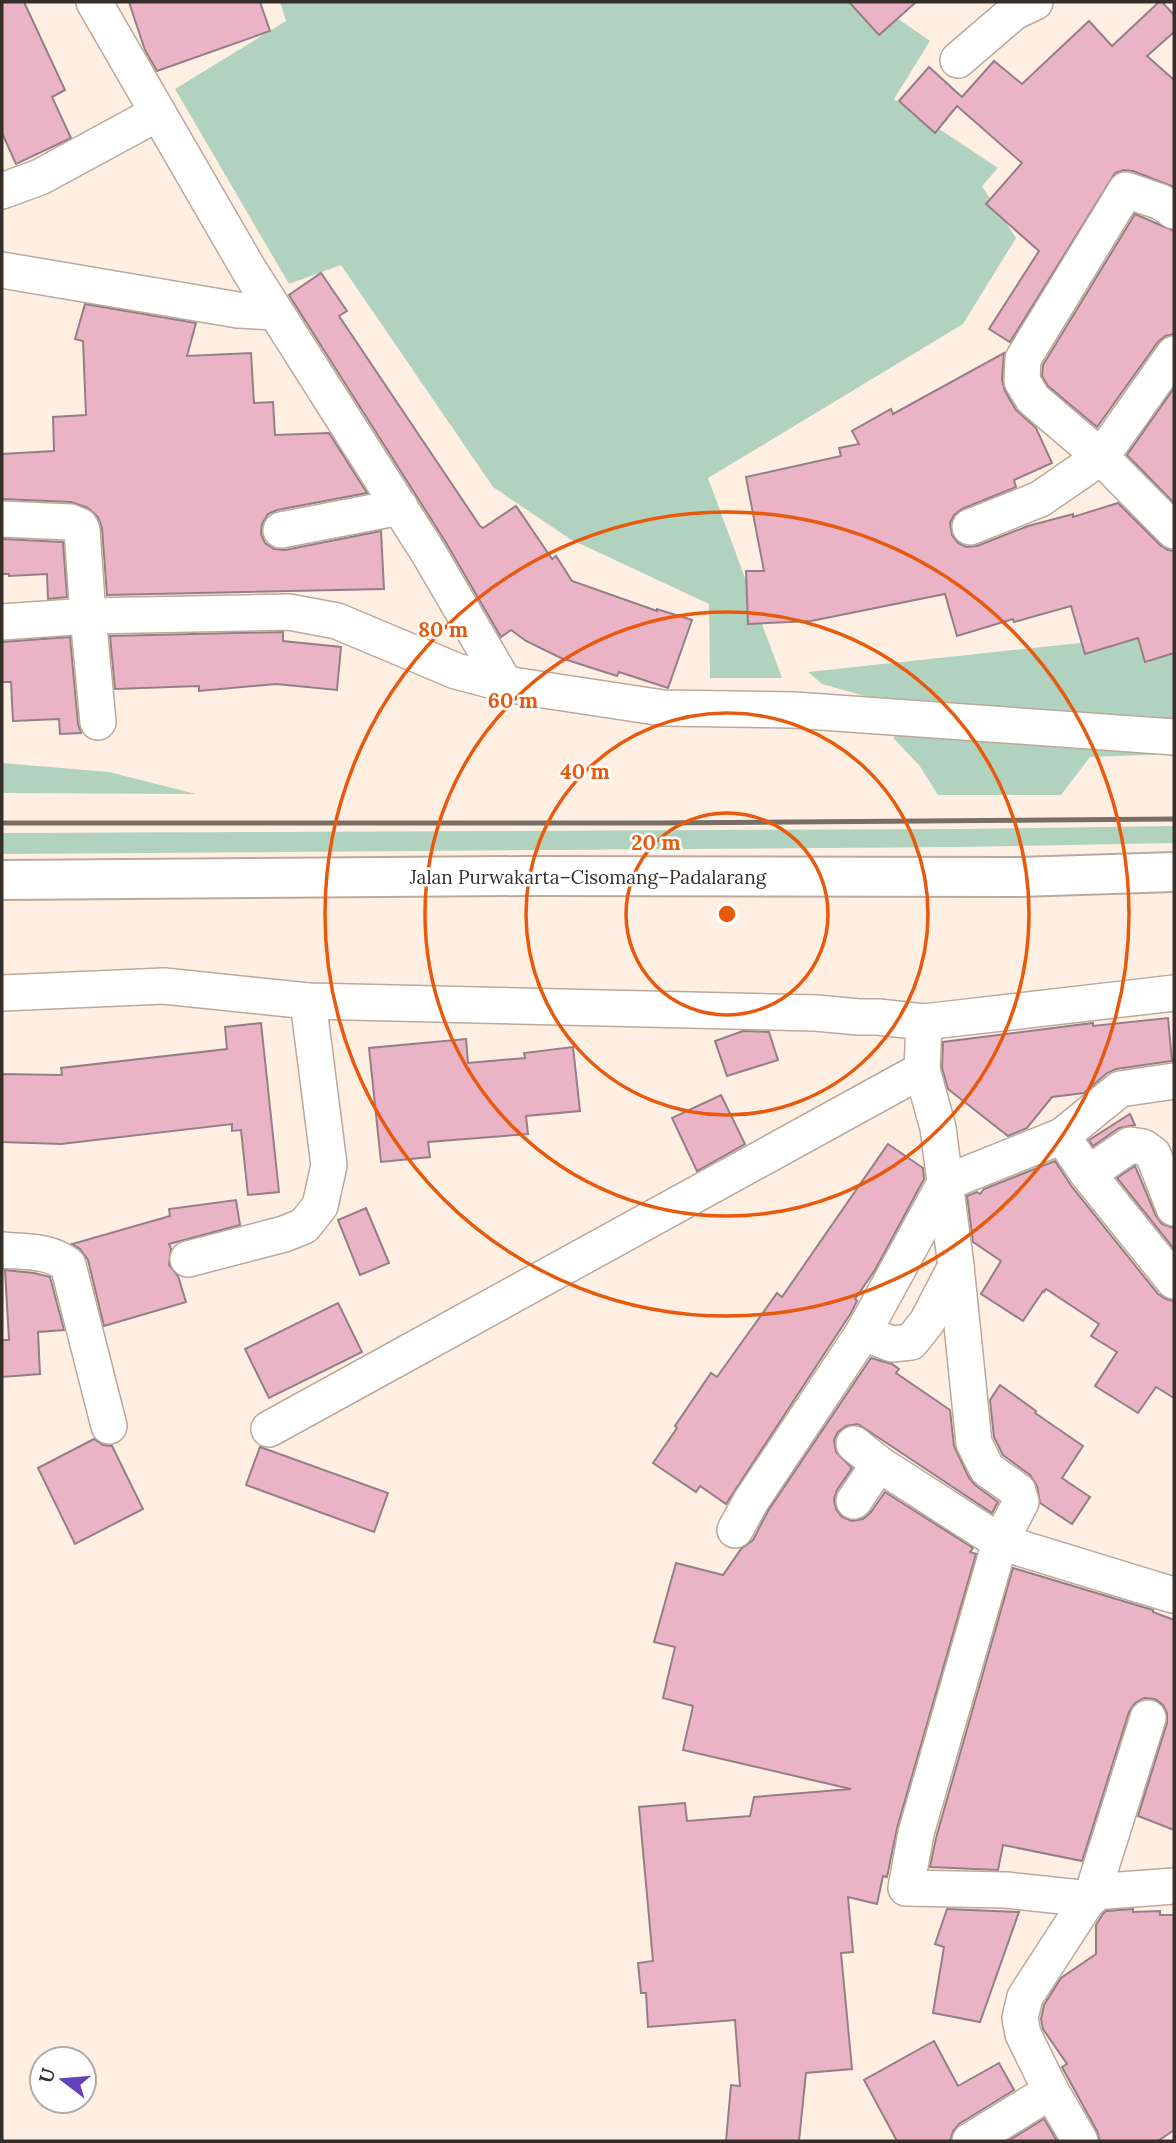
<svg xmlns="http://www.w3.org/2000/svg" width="1176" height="2143" viewBox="0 0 1176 2143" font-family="Lora,serif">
<rect width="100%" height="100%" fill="#ffefe3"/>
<g fill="#b1d2bf">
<polygon points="280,2 874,2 930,41 894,99 998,168 982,186 1016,238 963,324 708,478 782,678 710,678 709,604 570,539 493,487 341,265 289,284 175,89 286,21"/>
<polygon points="1174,633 1174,754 1090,757 1061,795 938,795 919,765 894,739 897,710 875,699 822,684 808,672"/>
<polygon points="2,763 109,772 196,794 2,793"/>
<polygon points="1174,826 1174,843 957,847 2,854 2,833 961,829"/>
</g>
<g fill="#ebb4c6" stroke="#957f86" stroke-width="2">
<polygon points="2,2 24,2 65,90 52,97 71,138 16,164 2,133"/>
<polygon points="129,2 260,2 270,31 157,71 145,50"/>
<polygon points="849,2 916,2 879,35"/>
<polygon points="1159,2 1162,2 1174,15 1174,32 1147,56 1174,80 1174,187 1133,171 1123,170 1115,173 1010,342 989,329 1039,251 986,204 1022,163 957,106 935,133 899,101 929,67 962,97 994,61 1022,84 1089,21 1112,46"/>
<polygon points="1135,214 1174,231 1174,334 1165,336 1158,342 1097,427 1048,386 1042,376 1043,365"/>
<polygon points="321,273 347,311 339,316 480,526 483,528 516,506 552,559 556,556 572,581 657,611 657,609 692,620 668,688 619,672 617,676 561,658 526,641 511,630 501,637 445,541 289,295"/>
<polygon points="85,304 196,323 187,356 251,353 254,403 273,402 275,435 329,433 367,493 277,510 268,514 262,524 261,534 265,543 274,549 285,550 381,531 384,589 107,595 102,528 98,517 88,508 71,502 2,499 2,454 54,451 53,417 86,415 83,341 75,339"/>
<polygon points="1004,353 1002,380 1005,391 1016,410 1036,428 1052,463 1014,480 1016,487 962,509 954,515 950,523 952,535 958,543 966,547 977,546 1028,526 1073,514 1073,517 1118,503 1160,545 1168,550 1174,551 1174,653 1145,662 1138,638 1085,654 1071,606 1014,622 1013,619 957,636 945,594 811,621 748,624 746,571 764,571 746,477 841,456 839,448 859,444 852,431 891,409 893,414"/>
<polygon points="1174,388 1174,503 1127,455"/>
<polygon points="2,539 63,542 67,597 48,599 47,574 9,576 9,574 2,574"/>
<polygon points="283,632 283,641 341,647 337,690 276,684 199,691 199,686 115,689 110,636"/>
<polygon points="70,637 78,724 81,733 60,734 59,719 13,721 11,682 2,682 2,642"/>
<polygon points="1168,1018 1172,1061 1116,1069 1107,1073 1084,1093 1052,1097 1027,1128 1008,1136 948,1089 942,1068 943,1042 1093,1023 1093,1026"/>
<polygon points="261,1023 279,1192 248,1195 241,1130 232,1131 232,1124 61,1144 2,1142 2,1074 62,1075 61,1068 227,1049 225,1027"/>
<polygon points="743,1031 769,1032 778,1060 727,1076 715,1041"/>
<polygon points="466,1039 468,1063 525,1058 524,1053 573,1047 580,1111 526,1116 528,1134 428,1142 430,1157 381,1162 369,1048"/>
<polygon points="721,1095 745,1144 697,1171 672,1118"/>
<polygon points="1130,1114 1135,1125 1119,1128 1093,1146 1089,1140"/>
<polygon points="888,1144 923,1168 924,1179 875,1270 855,1299 857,1301 851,1313 726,1504 700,1486 696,1492 653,1463 677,1428 675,1426 711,1373 717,1377 777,1293 782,1297"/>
<polygon points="1055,1161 1072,1187 1158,1294 1166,1299 1174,1301 1174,1398 1156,1387 1138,1413 1095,1386 1117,1352 1091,1336 1099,1324 1046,1289 1044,1292 1043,1291 1023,1321 981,1294 1001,1261 973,1242 967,1196 977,1192 980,1194 984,1189"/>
<polygon points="1135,1166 1156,1216 1162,1224 1174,1228 1174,1249 1117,1178"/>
<polygon points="236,1200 240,1225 169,1244 171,1249 169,1265 178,1276 186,1302 104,1326 88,1260 80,1249 72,1244 170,1216 169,1209"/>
<polygon points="366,1208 389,1263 360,1275 338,1220"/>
<polygon points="5,1270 34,1273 50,1277 64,1330 38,1332 40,1374 2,1377 2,1340 9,1340"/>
<polygon points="338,1303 362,1352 269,1398 245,1349"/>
<polygon points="871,1358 892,1364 899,1369 896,1373 950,1410 954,1446 969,1478 975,1485 998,1502 992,1513 858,1424 846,1426 838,1432 834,1440 836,1452 852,1468 837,1490 834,1499 836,1509 842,1517 852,1521 863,1519 871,1512 885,1492 973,1548 970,1552 976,1554 897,1828 887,1877 883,1876 877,1904 848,1897 853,1952 841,1953 852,2069 806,2073 799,2141 726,2141 731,2085 740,2086 735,2020 648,2027 646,1993 641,1993 638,1963 653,1961 639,1807 685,1803 687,1821 750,1816 754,1797 851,1789 683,1750 693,1706 663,1698 675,1647 654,1642 676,1563 723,1575 741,1549 753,1540 768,1511"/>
<polygon points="1000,1385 1036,1411 1035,1413 1083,1446 1062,1478 1090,1497 1072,1524 1040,1503 1037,1486 1030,1475 1003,1455 994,1437 990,1400"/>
<polygon points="94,1439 103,1445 112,1446 143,1509 75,1544 38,1468"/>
<polygon points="260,1447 388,1493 374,1532 246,1485"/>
<polygon points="1013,1568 1153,1610 1153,1612 1174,1620 1174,1830 1138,1816 1167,1723 1167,1713 1163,1705 1155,1699 1144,1698 1135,1703 1129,1712 1082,1861 1003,1845 998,1870 930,1867 936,1838"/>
<polygon points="947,1909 1019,1912 980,2022 933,2013 944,1947 935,1944"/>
<polygon points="1133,1909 1133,1912 1160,1911 1160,1915 1174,1915 1174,2130 1158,2141 1100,2141 1097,2131 1062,2067 1067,2064 1043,2029 1041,2019 1044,2005 1061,1978 1096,1954 1096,1925 1103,1914 1106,1911"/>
<polygon points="934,2041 958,2086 999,2063 1014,2090 959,2124 953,2131 950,2141 897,2141 864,2080"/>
<polygon points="1044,2119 1057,2141 1008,2141"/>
</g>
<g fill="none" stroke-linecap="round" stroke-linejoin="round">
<defs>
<g id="street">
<polyline points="94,2 249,270 428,552 505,684"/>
<polyline points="958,60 1014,12 1035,2"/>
<polyline points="2,191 40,177 158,113"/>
<polyline points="1174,211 1161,202 1126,190 1023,359 1022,381 1033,399 1101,457 1174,531"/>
<polyline points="2,270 238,310 275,312"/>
<polyline points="2,519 70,522 80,526 82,530 88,616 98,722"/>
<polyline points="970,527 1040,499 1101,457 1174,354"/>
<polyline points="281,530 400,507"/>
<polyline points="2,622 88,616 289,612 337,621 456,671 505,684 663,708 794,710 1174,737"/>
<polyline points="2,993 164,986 308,1001 816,1013 859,1017 878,1017 924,1022 1174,993"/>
<polyline points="924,1022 922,1070 938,1128 956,1266 974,1443 987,1469 1018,1491 1021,1502 1000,1542 916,1833 906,1888 1006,1890 1090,1899"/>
<polyline points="1062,1136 1088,1174 1174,1281"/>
<polyline points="1088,1174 1130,1145 1143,1147 1153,1154 1174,1208"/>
<path d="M2,1250C24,1252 50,1250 68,1265L109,1426"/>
<polyline points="188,1259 284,1234 304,1226 320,1206 329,1165 308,1001"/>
<polyline points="863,1333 892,1344 911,1342 927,1322 956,1266"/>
<polyline points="269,1429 922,1070"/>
<polyline points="854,1444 879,1464 1000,1542 1173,1595"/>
<polyline points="854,1501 879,1464"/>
<polyline points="735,1530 751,1501 863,1333 945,1183 1062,1136 1120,1089 1174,1081"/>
<polyline points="1093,1892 1174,1886"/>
<polyline points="970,2141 1051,2091"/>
<polyline points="1080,2141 1051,2091 1023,2034 1020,2018 1025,1997 1093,1892 1148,1718"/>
</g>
<polyline id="highway" points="2,880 526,876 1019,877 1174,872"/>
</defs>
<use href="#street" stroke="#bba99b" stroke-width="38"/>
<use href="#highway" stroke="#bba99b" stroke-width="42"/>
<use href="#street" stroke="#fff" stroke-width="35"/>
<use href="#highway" stroke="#fff" stroke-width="38"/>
<polyline stroke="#786e66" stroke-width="5" points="2,823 656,823 1174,819"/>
</g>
<g fill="none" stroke="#e8590c" stroke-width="3.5">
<circle cx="727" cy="914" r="101"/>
<circle cx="727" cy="914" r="201"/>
<circle cx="727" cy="914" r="302"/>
<circle cx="727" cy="914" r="402"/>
</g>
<g text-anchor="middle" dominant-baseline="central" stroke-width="5" stroke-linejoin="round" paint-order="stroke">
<g font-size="19" fill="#362f29" stroke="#fff">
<text x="588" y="877">Jalan Purwakarta–Cisomang–Padalarang</text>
</g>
</g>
<circle cx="727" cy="914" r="10" fill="#e8590c" stroke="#fff" stroke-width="3.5"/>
<g font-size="21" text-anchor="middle" font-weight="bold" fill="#e8590c" stroke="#fff" stroke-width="5" stroke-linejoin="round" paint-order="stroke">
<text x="443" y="637">80 m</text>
<text x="513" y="708">60 m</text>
<text x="585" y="779">40 m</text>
<text x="656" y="850">20 m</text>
</g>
<rect width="1176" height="2143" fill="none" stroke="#362f29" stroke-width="7"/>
<g transform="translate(63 2080) rotate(286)"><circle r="33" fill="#ffffff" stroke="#afaca9" stroke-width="2"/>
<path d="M0-5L12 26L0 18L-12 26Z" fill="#6241b9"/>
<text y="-10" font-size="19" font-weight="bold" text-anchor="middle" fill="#362f29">U</text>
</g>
</svg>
